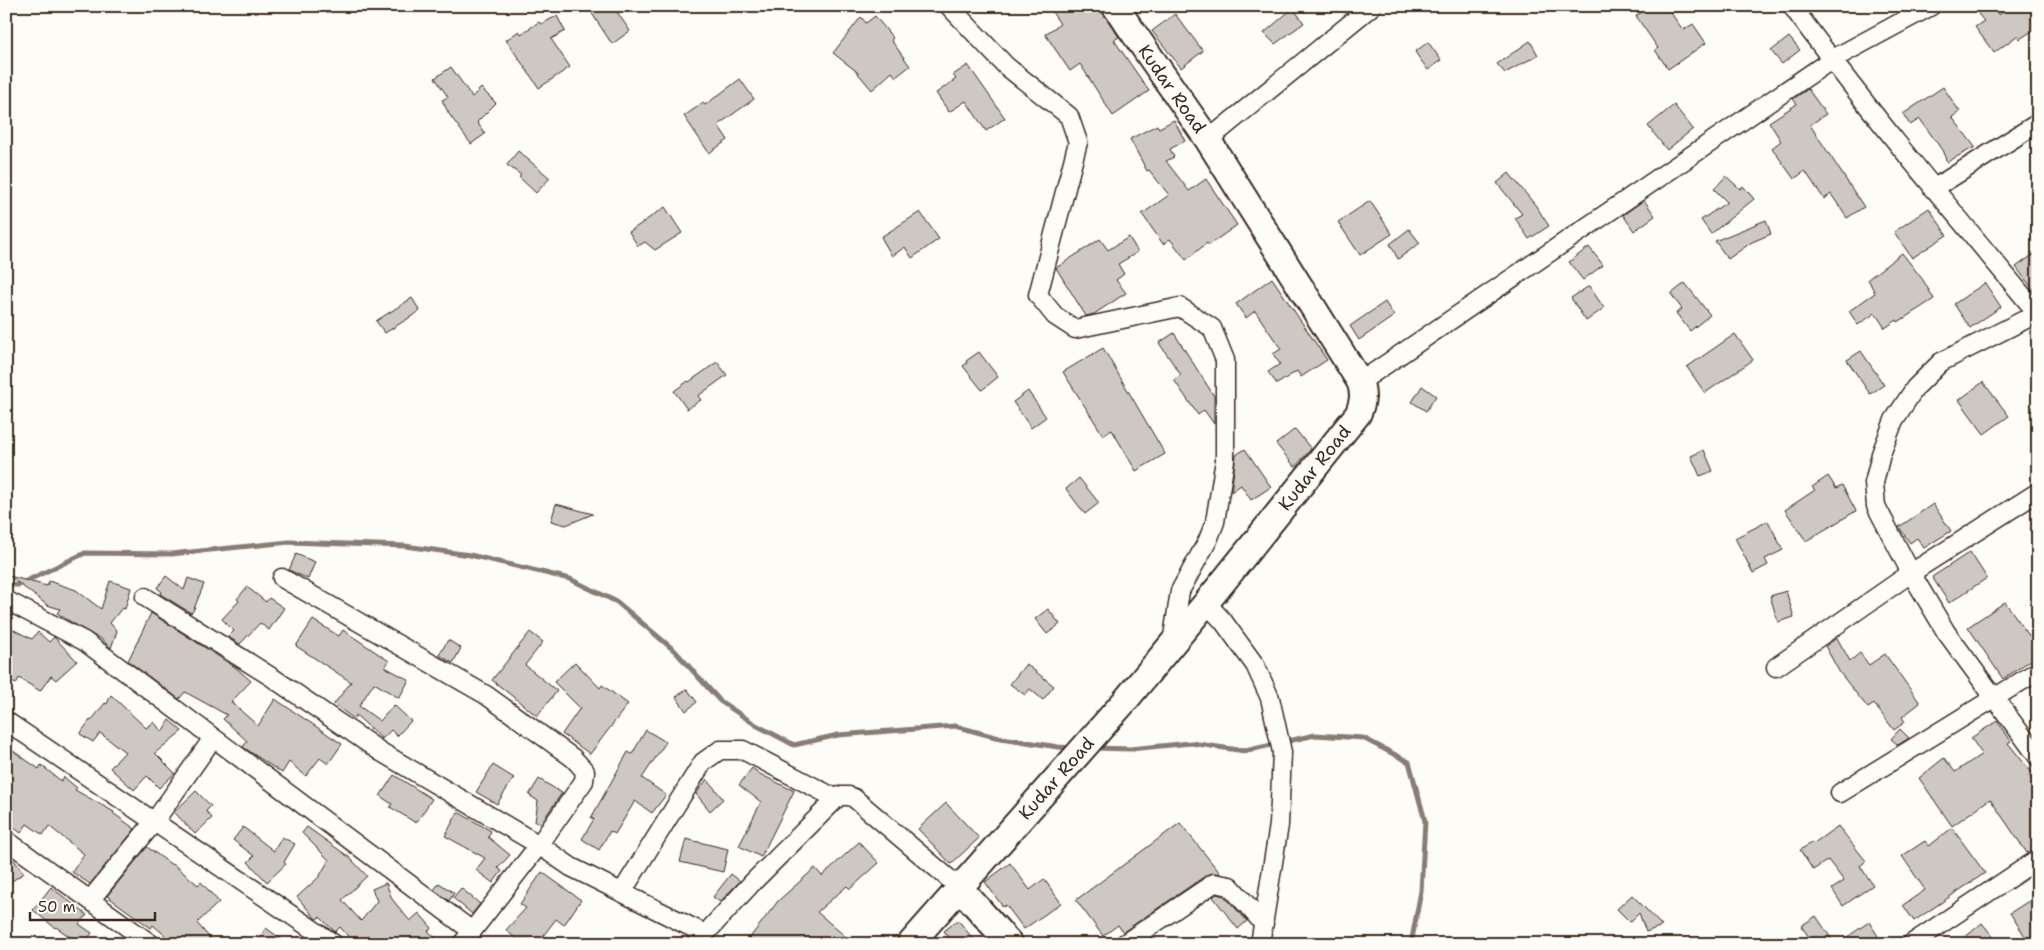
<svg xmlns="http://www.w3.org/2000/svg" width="2044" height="950" viewBox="0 0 2044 950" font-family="'Shantell Sans',sans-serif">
<rect width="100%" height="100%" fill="#fdfcf7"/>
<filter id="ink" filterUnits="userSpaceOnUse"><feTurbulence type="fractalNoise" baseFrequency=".02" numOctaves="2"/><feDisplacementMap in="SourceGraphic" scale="10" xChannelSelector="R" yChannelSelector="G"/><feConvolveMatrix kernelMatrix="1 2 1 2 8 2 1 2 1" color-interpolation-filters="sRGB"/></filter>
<g filter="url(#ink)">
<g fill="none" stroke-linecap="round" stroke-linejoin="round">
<g stroke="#887d74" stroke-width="5">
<polyline points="6,585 18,585 85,553 171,554 289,542 405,546 470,555 570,579 617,602 675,651 720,701 756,725 794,745 838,735 955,726 995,737 1058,747 1073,748"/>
<polyline points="1094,748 1130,749 1191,743 1245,751 1315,735 1363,738 1409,762 1425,821 1421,891 1411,944"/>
</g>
</g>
<g fill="#cdc8c2" stroke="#3b2a1e">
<polygon points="587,6 613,6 630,31 612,44"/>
<polygon points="1048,6 1098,6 1119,37 1114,40 1149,91 1113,116 1080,64 1070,71 1045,34 1060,24"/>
<polygon points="1650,6 1666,6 1683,30 1693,24 1706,43 1668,69 1655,50 1658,48 1636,16"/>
<polygon points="1988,6 1992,6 1999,15 2011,6 2038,6 2038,27 2020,39 2018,35 1994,53 1975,27 1984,21 1978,14"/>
<polygon points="1293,8 1304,23 1275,44 1264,33"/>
<polygon points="1175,14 1203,51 1181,68 1152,31"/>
<polygon points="557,16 565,31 551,39 570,67 539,88 506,40 519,31 521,34 539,22 541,24"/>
<polygon points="875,16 893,38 891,40 910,66 896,77 892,72 872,90 856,71 833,53 861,17 866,23"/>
<polygon points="1789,37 1800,50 1782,64 1771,51"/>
<polygon points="1530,41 1538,55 1505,73 1497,64"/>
<polygon points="1428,42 1441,60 1428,70 1415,52"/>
<polygon points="968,65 1005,118 986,131 966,101 949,112 936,93 956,79 953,75"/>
<polygon points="451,67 472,97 481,88 496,103 477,122 485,134 471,144 449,114 442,100 448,97 435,78"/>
<polygon points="740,79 754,99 718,125 728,140 709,153 684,116 703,103 705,105"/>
<polygon points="1943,87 1960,112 1952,117 1975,147 1947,162 1942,150 1920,119 1910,125 1903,114"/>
<polygon points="1808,89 1826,114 1810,125 1864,207 1847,218 1831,194 1824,199 1805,171 1794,179 1772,148 1781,141 1769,122 1797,104 1793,99"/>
<polygon points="1674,105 1693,129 1667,150 1648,126"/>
<polygon points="1174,120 1185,141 1170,149 1174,157 1166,161 1189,191 1206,179 1237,225 1209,245 1207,243 1186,260 1170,239 1163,244 1142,214 1169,195 1149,170 1147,171 1130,139 1157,125 1159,128"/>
<polygon points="518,151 550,178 536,193 519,177 521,175 507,165"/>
<polygon points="1509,173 1536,206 1549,226 1529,239 1515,218 1522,214 1497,183"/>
<polygon points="1726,176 1740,189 1743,186 1754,199 1711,234 1701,220 1727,202 1714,189"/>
<polygon points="1644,200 1655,216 1634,231 1623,215"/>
<polygon points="1370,201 1392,234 1360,255 1338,222"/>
<polygon points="665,207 682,233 655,250 645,242 638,246 629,232"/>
<polygon points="1929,208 1947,235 1912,258 1894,232"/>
<polygon points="920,212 939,239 912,258 905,247 892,256 881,237"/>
<polygon points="1766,220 1771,234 1752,242 1728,259 1715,241"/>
<polygon points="1409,229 1420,243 1398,259 1390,244"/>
<polygon points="1129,237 1138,252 1118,264 1124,274 1116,280 1126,293 1094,314 1086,316 1056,268 1100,239 1108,250"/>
<polygon points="1589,247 1603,265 1583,280 1569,262"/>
<polygon points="2038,251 2038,296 2016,267"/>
<polygon points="1902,253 1923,280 1934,299 1898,322 1897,320 1885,328 1875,313 1858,325 1849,311 1875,293 1868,279"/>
<polygon points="1272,278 1327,360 1301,377 1297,371 1277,384 1268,372 1280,364 1273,354 1281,349 1255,311 1246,318 1236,304"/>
<polygon points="1685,283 1710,315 1690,331 1676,313 1682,309 1671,294"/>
<polygon points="1985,283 2001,307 1970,328 1954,304"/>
<polygon points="1589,286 1604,308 1586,321 1571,298"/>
<polygon points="412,298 420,311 385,333 376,321"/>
<polygon points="1385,302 1394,316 1359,340 1350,326"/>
<polygon points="1174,333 1214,396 1214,424 1204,410 1198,415 1174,380 1181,375 1159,343"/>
<polygon points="1735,334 1753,360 1705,393 1687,367"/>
<polygon points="1103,348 1165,454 1136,471 1112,430 1103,435 1063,372"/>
<polygon points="1861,351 1884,385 1870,394 1847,360"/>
<polygon points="979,352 998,377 982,390 963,366 967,363 966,361"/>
<polygon points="717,362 727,375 698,396 701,400 687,409 674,391 688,381 689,382"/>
<polygon points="1983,382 2009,416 1984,434 1959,400"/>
<polygon points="1422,386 1436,396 1426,411 1412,402"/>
<polygon points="1028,391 1046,417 1031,428 1013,402"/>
<polygon points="1295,429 1311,449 1295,467 1276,444"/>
<polygon points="1245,449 1271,487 1251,500 1241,485 1231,492 1236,455"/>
<polygon points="1704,450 1713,471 1700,476 1691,456"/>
<polygon points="1828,476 1836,488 1842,485 1856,511 1806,541 1785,510 1815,490 1812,487"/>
<polygon points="1079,478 1099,503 1085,514 1066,489"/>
<polygon points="556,504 593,514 566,525 551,521"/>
<polygon points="1933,504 1951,531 1924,548 1917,538 1910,543 1899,527"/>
<polygon points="1768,521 1783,550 1765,559 1768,565 1753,573 1735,538"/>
<polygon points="1970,552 1987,578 1949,603 1932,577"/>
<polygon points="296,554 315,562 308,579 289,570"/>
<polygon points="9,576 47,586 49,581 76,590 101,609 110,581 131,588 125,609 122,608 110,623 117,631 111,648 99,637 98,638 66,619 57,613 60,609 47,605"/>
<polygon points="166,576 184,590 188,578 204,584 193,611 191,613 160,594 162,592 157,588"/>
<polygon points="247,587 266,602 269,598 284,608 269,630 260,623 240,644 228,637 234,631 222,619 239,601 237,599"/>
<polygon points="1786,591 1794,617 1778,622 1770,596"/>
<polygon points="2005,602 2038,648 2038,655 2003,679 1968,627"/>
<polygon points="1048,609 1060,624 1047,634 1035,619"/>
<polygon points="151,613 235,667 251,681 231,702 258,726 275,699 342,744 328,764 320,758 306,776 289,762 282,773 243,747 247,741 223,719 227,715 185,692 179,699 128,661"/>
<polygon points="313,620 339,636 343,630 389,661 385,667 409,680 399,698 374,683 359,706 380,721 394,705 411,721 397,736 391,730 382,739 356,715 354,719 334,704 351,682 296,646"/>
<polygon points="6,626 32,639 38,632 49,642 54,637 77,661 56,680 51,676 40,691 19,678 16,684 6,679"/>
<polygon points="530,632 543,642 525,665 557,691 537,716 492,680"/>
<polygon points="1837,638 1850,661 1860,653 1869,665 1885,654 1920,703 1902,717 1905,722 1894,730 1874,704 1868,708 1840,673 1825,646"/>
<polygon points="448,640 461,648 453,663 439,655"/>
<polygon points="575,662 600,688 602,685 628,704 590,754 562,734 580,708 554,682"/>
<polygon points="1026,664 1054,686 1043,700 1030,689 1025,695 1010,684"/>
<polygon points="687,689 697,702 686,711 676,697"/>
<polygon points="111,695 146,728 154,722 162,732 169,720 182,731 155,753 175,773 159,788 147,776 134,790 110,768 125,752 100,733 93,742 80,734 90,720 91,721 105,703 107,704"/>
<polygon points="1997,721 2011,741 2008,743 2032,773 2029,775 2038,789 2038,848 2027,853 1990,799 1952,826 1919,778 1944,758 1955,772 1982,754 1971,738"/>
<polygon points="1900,729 1909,738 1898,745 1891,739"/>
<polygon points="646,730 666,742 642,778 666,795 652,813 635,801 615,834 610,831 599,850 582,839 594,819 591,818 628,752 632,754"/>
<polygon points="6,746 39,769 41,765 61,781 64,777 77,788 75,790 114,812 113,813 135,829 90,884 72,872 84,854 49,826 43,835 27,824 21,833 6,822"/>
<polygon points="493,765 514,778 497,804 476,792"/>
<polygon points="752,768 760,774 794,791 761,857 739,846 761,802 739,785"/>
<polygon points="394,775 432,799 416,823 390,807 392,804 380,796"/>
<polygon points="539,779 562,793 541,823 535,822 538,801 529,795"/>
<polygon points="707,779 723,799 710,811 696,794"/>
<polygon points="196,791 211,806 206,811 212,818 195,834 174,812"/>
<polygon points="946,803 979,838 951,864 918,829"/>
<polygon points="458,812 491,831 488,837 510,855 498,868 502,871 493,883 476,870 485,858 445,836"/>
<polygon points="1180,823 1220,873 1208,874 1123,932 1118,925 1103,936 1076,900"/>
<polygon points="1838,826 1866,861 1860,866 1873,885 1843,906 1832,889 1844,881 1828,860 1813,870 1800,850 1813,842 1814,843"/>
<polygon points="243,827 274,851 282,837 295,844 284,862 286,864 267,882 248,862 254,856 233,840"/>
<polygon points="307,827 349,857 367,876 342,900 361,921 377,901 372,889 386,883 392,899 410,921 419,913 432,928 428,931 442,944 355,944 340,927 335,932 320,917 316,919 297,897 319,877 329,860 302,833"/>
<polygon points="1952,828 1985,873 1914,921 1903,905 1925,890 1902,856 1925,841 1929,846"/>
<polygon points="686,839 728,849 723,872 680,862"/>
<polygon points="859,842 879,863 850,889 847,886 817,912 854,944 745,944 778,901 815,868 822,876"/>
<polygon points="147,847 172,865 173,864 198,885 201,882 219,902 197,923 215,944 175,944 153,925 151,928 107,896"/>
<polygon points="14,860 24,873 6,885 6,866"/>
<polygon points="1010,863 1030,890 1044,879 1061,903 1024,929 1006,905 1003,907 985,882"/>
<polygon points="542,872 581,900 564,925 556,919 537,944 522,944 506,930 526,908 520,904"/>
<polygon points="731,874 740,881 720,902 713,897"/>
<polygon points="439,883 454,893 449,901 434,890"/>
<polygon points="51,887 87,915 79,924 92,933 84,944 80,944 56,927 55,928 33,910"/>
<polygon points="461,888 480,904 472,914 453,898"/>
<polygon points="1216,894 1224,896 1247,921 1238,929 1213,897"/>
<polygon points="1632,895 1643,906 1662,926 1646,932 1639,913 1630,922 1617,909"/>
<polygon points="2038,895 2038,944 2030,944 2010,913"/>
<polygon points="1816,916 1835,944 1814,944 1801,926"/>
<polygon points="958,920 977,944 954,944 944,931"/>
<polygon points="1869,922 1878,936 1867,944 1837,944"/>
<polygon points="1982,923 1999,944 1957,944"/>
<polygon points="266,928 288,944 255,944"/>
</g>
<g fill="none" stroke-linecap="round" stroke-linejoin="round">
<defs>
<g id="street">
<polyline points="949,6 1006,66 1069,116 1078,142 1038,295 1055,316 1075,329 1180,307 1212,328 1225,360 1225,460 1215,522 1208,540 1180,591 1172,643"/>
<path d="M1792,6C1869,112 1954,213 2038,314"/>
<polyline points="1208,140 1372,6"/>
<polyline points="1933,189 2038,123"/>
<polyline points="2038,313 1941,362 1915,388 1894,420 1881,454 1874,483 1876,506 1911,573 1946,632 2038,757"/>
<polyline points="1360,382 1831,60 1931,6"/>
<polyline points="282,578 486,695 573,758 585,771 584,781 539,845 462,944"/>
<polyline points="145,597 273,678 381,752 539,845 571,867 705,934"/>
<polyline points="6,600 84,641 472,931"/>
<polyline points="1206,603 1223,621 1255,665 1270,698 1282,752 1279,825 1260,944"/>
<polyline points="1776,667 1911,573 2038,492"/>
<polyline points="6,721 334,944"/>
<polyline points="1840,793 2038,671"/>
<polyline points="6,840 151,944"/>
<polyline points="622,892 703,762 720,750 743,750 835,798"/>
<polyline points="91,899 154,822 213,738"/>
<polyline points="696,944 752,883 839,796 849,796 854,798 960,888"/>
<polyline points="1124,944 1214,883 1230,886 1264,924"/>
<polyline points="1911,944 2038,859"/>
</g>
<g id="secondary">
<polyline points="960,888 1010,944"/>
<path id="s1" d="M910,944L1124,702L1206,603L1358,414C1363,402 1364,394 1360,382L1208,140L1115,6"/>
</g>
</defs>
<use href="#street" stroke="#3b2a1e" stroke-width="21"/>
<use href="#secondary" stroke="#3b2a1e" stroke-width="29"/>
<use href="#street" stroke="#fdfcf7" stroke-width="18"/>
<use href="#secondary" stroke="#fdfcf7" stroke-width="25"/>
</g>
</g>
<g text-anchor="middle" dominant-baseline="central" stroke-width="4" stroke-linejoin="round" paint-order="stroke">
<g font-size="18" fill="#3b2a1e" stroke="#fdfcf7">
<text transform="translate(1172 89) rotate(55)">Kudar Road</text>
<text stroke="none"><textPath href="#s1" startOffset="625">Kudar Road</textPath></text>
<text stroke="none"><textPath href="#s1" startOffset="221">Kudar Road</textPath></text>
</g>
</g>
<rect width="2044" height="950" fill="none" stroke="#fdfcf7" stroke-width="25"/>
<rect x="12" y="12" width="2019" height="925" fill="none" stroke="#3b2a1e" stroke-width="2" filter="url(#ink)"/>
<path d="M30 912v8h125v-8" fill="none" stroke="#3b2a1e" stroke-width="2.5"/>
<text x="38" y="912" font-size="15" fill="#3b2a1e" stroke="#fdfcf7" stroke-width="4" paint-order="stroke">50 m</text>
</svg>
